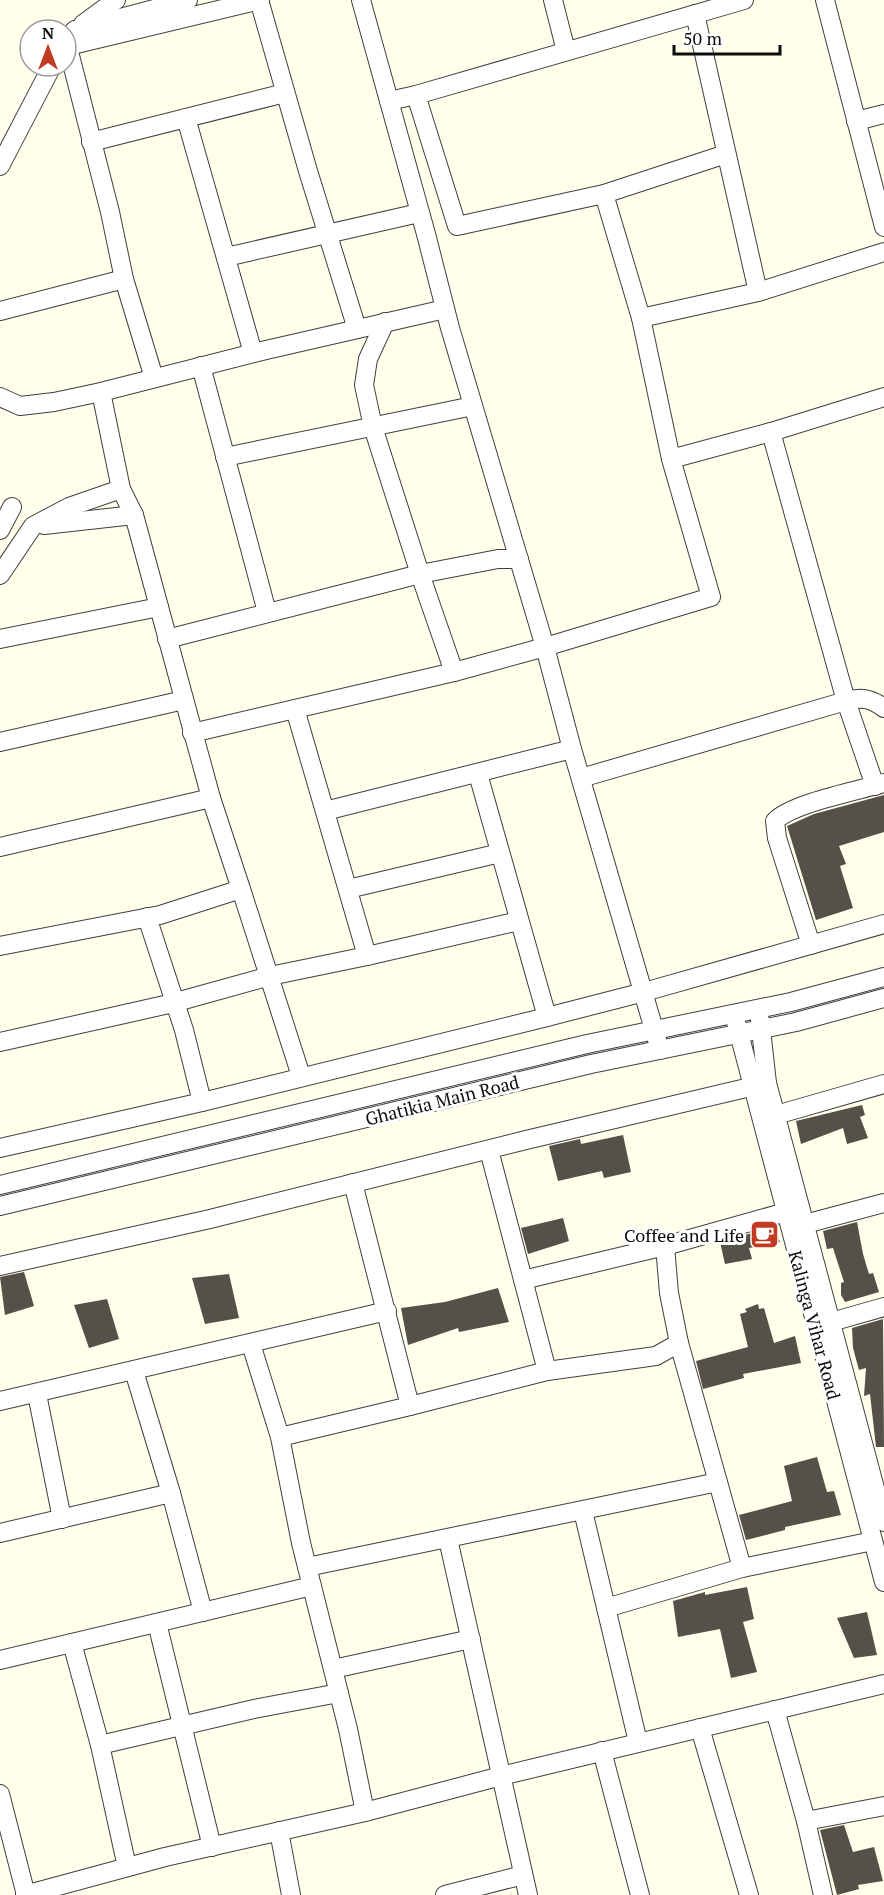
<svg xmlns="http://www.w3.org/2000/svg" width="884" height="1895" viewBox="0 0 884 1895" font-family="'PT Serif',serif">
<rect width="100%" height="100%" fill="#ffffeb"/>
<g fill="#555048">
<polygon points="884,795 884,832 839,846 846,864 840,866 853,908 816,920 787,826 814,814"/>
<polygon points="862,1105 865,1115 860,1117 868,1138 847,1144 843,1128 801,1144 796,1121"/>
<polygon points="623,1135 631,1172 604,1178 602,1171 558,1181 549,1146 580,1139 581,1144"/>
<polygon points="563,1218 569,1241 528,1254 521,1228"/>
<polygon points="857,1222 863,1254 869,1274 873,1273 879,1292 845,1302 841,1295 841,1283 844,1282 833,1248 827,1249 823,1231"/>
<polygon points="774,1227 780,1242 749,1248 752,1259 725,1264 720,1242"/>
<polygon points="24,1272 34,1306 5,1315 0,1277"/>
<polygon points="229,1274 239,1318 205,1324 192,1278"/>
<polygon points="498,1288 509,1322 459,1332 458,1328 408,1345 401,1308 445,1302"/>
<polygon points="107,1299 119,1339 89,1348 74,1305"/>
<polygon points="758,1304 759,1309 764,1308 774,1343 795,1336 801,1363 743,1374 744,1378 703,1389 696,1361 748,1347 740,1314 747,1312 745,1309"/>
<polygon points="883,1319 884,1447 876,1447 870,1394 864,1396 866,1368 859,1370 853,1348 852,1328"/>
<polygon points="817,1457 827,1492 834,1491 841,1515 785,1527 785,1530 746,1540 739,1515 792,1501 784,1466"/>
<polygon points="747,1587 754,1619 743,1622 757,1672 731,1678 720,1629 678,1637 673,1601 705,1592 705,1595"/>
<polygon points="867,1612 877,1655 854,1658 837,1618"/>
<polygon points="844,1825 853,1852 874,1847 883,1881 858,1885 859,1889 837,1895 820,1830"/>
</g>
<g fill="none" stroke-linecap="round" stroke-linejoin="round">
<defs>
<g id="minor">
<polyline points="259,0 308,171 357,329"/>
<polyline points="361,0 426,234 450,328 545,647 572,749 660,1050"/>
<polyline points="553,0 566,51"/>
<polyline points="825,0 884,227"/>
<polyline points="83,24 116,0"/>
<polyline points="66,40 110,212 124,279 154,378"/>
<polyline points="66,40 75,30 188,0"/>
<polyline points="68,46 260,0"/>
<polyline points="416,95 457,226 604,194 726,154"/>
<polyline points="389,101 416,95 744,0"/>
<polyline points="186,118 253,353"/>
<polyline points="856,121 884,114"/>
<polyline points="91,142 285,93"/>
<polyline points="0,166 52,66"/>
<polyline points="226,257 419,213"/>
<polyline points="758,292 884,252"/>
<polyline points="0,311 124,279"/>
<polyline points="641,318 758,292 695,14"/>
<polyline points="385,322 368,359 364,385 373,427 420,574 454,672"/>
<polyline points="201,366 267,612"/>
<polyline points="0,397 20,406 54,402 101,392 266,350 445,309"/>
<polyline points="771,432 846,701 875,786"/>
<polyline points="225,457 473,406"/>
<polyline points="671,459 771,432 884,397"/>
<polyline points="44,525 134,515"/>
<polyline points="0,530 12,507"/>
<polyline points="0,575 33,526 69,507 121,489"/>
<polyline points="0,639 159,607"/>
<polyline points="167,639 420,574 498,559 519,559"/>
<polyline points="295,709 367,956"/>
<polyline points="192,733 454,672 545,647 711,597 671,459 641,318 604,194"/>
<polyline points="0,742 184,700"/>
<polyline points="478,774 547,1017"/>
<path d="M581,778L846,701C862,697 870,698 884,708"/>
<polyline points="325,811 572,749"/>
<polyline points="0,847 211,798 134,515 121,489 101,392"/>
<polyline points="241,889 301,1076"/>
<polyline points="348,889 500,853"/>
<polyline points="147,917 184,1030 202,1102"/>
<path d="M811,945L777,838L775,821C793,803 857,791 884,783"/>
<polyline points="0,946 160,915 241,889 211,798"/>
<polyline points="760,1020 767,1083 884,1522"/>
<polyline points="736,1022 884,1582"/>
<polyline points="0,1042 169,1004 270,976 367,956 519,921"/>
<polyline points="776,1115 884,1084"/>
<polyline points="0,1148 202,1102 547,1017 644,992 884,924"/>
<polyline points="489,1150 547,1371"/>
<polyline points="353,1183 410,1406"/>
<polyline points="0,1185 587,1044 791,1002 884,977"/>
<polyline points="0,1206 591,1064 796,1022 884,998"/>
<polyline points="805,1224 884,1203"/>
<polyline points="0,1266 210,1219 526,1140 767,1083"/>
<polyline points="523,1280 665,1246"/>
<polyline points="831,1322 884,1307"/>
<polyline points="251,1344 280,1437"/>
<polyline points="37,1394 62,1519"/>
<polyline points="0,1401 387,1311"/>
<polyline points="171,1493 203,1612"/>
<polyline points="583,1511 638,1742"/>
<polyline points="0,1533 171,1493 134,1371"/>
<polyline points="448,1539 528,1895"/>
<polyline points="307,1567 718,1482"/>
<polyline points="742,1568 679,1343 669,1293 665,1246 786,1212"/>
<polyline points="606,1608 742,1568 873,1541"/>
<polyline points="157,1623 212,1847"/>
<polyline points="72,1643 100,1745 127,1867"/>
<polyline points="0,1660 312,1586"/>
<polyline points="333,1669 471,1639"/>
<polyline points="775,1710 806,1821 823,1895"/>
<polyline points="700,1728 749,1895"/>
<polyline points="100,1745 254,1709 339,1693"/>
<polyline points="602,1751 640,1895"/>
<polyline points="0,1794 26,1895"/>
<polyline points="365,1812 348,1729 301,1543 280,1437 410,1406 547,1371 656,1356 679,1343"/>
<polyline points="806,1821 884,1806"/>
<polyline points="279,1831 291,1895"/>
<polyline points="25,1895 165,1857 365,1812 501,1776 884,1684"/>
<polyline points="445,1895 523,1875"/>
</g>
</defs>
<use href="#minor" stroke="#3f3f3f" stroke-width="20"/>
<use href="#minor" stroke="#fff" stroke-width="18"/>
</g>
<defs>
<symbol id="cafe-square" viewBox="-11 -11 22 22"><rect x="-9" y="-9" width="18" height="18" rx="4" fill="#c03b21" stroke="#fff"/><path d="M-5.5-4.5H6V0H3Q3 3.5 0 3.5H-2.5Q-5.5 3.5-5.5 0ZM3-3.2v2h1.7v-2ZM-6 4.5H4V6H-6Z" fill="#fff"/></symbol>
</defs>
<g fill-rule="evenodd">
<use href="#cafe-square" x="748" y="1218" width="33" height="33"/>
</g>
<g text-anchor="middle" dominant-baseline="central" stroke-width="6" stroke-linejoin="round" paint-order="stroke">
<g font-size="18" fill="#0c0c0c" stroke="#fff">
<text transform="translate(442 1100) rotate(-14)">Ghatikia Main Road</text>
<text transform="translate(815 1325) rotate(75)">Kalinga Vihar Road</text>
</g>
<g font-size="18" fill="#0c0c0c" stroke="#fff" text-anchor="end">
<text x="744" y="1235">Coffee and Life</text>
</g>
</g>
<g transform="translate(48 48)"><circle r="28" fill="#ffffff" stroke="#9e9e9e" stroke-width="1.5"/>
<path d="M0-4.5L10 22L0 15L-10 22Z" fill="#c03b21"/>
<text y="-9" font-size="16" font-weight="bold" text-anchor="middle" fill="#0c0c0c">N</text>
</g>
<path d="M674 45v9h106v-9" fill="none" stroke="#0c0c0c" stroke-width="3"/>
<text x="683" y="45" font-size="18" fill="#0c0c0c" stroke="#ffffff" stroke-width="4.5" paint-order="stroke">50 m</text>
</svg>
